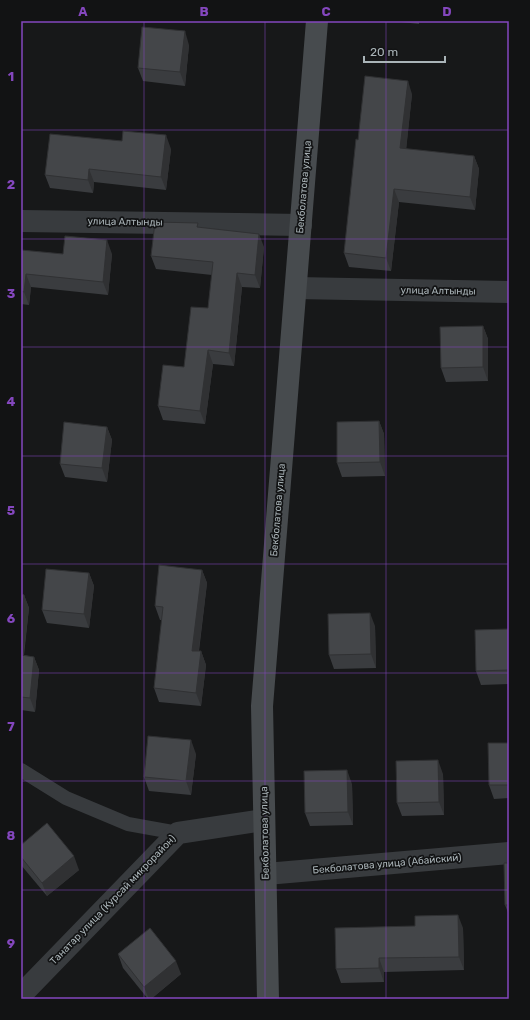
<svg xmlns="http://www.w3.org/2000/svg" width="530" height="1020" viewBox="0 0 530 1020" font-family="Rubik,sans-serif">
<rect width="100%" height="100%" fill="#171819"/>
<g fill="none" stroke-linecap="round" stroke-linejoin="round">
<polyline stroke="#383b3e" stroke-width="14" points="21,770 66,798 128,824 178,833"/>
<g stroke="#383b3e" stroke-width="22">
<polyline points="21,221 301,225"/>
<polyline points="296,288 509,292"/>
<polyline points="266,874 509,853"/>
<polyline points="21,995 178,833 264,820"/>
</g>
<polyline stroke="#474b4e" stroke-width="22" points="268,999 262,706 317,21"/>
</g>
<g fill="#3a3c3f">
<polygon points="392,21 419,21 419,24"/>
<polygon points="189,45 185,86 143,81 138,68"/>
<polygon points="412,94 406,149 474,156 479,169 475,210 399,202 391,271 349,267 344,253 358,140"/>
<polygon points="171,149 166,190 94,182 93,193 50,188 45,175"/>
<polygon points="200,227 264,247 260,288 242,287 234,366 213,364 205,424 163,420 158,406 184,367 208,308 212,275 156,269 151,256"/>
<polygon points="21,250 63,254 112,254 108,295 31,287 29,305 21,304"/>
<polygon points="483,326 488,339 488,381 446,382 441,368"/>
<polygon points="379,421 384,434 385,476 342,477 337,463"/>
<polygon points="107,427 112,440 107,482 65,477 60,464"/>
<polygon points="202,570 207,583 199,651 201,651 206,665 201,706 159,702 154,688 162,620 160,620 155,606"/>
<polygon points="89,573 94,586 89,628 47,623 42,610"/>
<polygon points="21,594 24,595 29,608 24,655 34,657 39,670 35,712 21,710"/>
<polygon points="375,626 376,668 334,669 329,655"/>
<polygon points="509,629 509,684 481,685 476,671"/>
<polygon points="509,743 509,798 494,799 489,785"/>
<polygon points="196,754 191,795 149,791 144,777"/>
<polygon points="443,774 444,815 402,816 397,803"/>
<polygon points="352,784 353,825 310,826 305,813"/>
<polygon points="21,845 79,870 47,896 21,865"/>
<polygon points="509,863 509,915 505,905"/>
<polygon points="463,928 464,970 384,972 384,982 341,983 336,969"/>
<polygon points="118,954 181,974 151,999 148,999 123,968"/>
</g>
<g fill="#303133">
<polygon points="185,31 189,45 185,86 180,72"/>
<polygon points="408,81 412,94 405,161 400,148"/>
<polygon points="166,135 171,149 166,190 161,177"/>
<polygon points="474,156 479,169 475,210 470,197"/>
<polygon points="89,169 94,182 93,193 88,180"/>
<polygon points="394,189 399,202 391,271 386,258"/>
<polygon points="259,234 264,247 260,288 255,275"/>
<polygon points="107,240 112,254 108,295 103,282"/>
<polygon points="237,273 242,287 234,366 229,353"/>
<polygon points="26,274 31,287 29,305 24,292"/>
<polygon points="483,326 488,339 488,381 483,367"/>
<polygon points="208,350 213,364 205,424 200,411"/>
<polygon points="379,421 384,434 385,476 380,462"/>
<polygon points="107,427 112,440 107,482 102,468"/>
<polygon points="202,570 207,583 197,664 192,651"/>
<polygon points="89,573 94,586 89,628 84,614"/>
<polygon points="24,595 29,608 22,668 21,665 21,620"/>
<polygon points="370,613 375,626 376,668 371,654"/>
<polygon points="201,651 206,665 201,706 196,693"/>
<polygon points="34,657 39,670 35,712 30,698"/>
<polygon points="191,740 196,754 191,795 186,781"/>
<polygon points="438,760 443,774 444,815 439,802"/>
<polygon points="347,770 352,784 353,825 348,812"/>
<polygon points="74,856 79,870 47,896 42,883"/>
<polygon points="458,915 463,928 464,970 459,957"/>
<polygon points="379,958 384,972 384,982 379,968"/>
<polygon points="176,961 181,974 151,999 149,999 144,987"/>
</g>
<g fill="#444649" stroke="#303133">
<polygon points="142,27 185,31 180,72 138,68"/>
<polygon points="365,76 408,81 400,148 474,156 470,197 394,189 386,258 344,253 356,139 358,140"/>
<polygon points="123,131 166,135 161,177 89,169 88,180 45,175 50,134 122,141"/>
<polygon points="155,222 198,223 197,227 259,234 255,275 237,273 229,353 208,350 200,411 158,406 163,365 184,367 191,307 208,308 213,262 151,256"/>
<polygon points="65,236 107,240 103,282 26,274 24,292 21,291 21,250 63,254"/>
<polygon points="483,326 483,367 441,368 440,327"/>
<polygon points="379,421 380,462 337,463 337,422"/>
<polygon points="64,422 107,427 102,468 60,464"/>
<polygon points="159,565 202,570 192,651 201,651 196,693 154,688 163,607 155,606"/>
<polygon points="46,569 89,573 84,614 42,610"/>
<polygon points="21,594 24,595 21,620"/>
<polygon points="370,613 371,654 329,655 328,614"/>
<polygon points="509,629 509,670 476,671 475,630"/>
<polygon points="21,655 34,657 30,698 21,697"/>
<polygon points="148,736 191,740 186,781 144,777"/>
<polygon points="488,743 509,743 509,785 489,785"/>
<polygon points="438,760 439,802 397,803 396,761"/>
<polygon points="347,770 348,812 305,813 304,771"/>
<polygon points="47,823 74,856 42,883 21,857 21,845"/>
<polygon points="504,863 509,863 509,905 505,905"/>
<polygon points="458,915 459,957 379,958 379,968 336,969 335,928 415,926 415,916"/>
<polygon points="150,928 176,961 144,987 118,954"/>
</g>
<path fill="none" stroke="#8447be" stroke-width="1" stroke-opacity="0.55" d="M144,21V999M265,21V999M386,21V999M21,130H509M21,239H509M21,347H509M21,456H509M21,564H509M21,673H509M21,781H509M21,890H509"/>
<g text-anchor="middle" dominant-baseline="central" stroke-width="3.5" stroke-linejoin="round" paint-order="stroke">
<g font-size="10" fill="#aab4b8" stroke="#121314">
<text transform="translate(304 187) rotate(-85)">Бекболатова улица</text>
<text transform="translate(125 222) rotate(1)">улица Алтынды</text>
<text transform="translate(438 291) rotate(1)">улица Алтынды</text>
<text transform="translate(278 510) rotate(-85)">Бекболатова улица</text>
<text transform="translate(265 833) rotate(-91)">Бекболатова улица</text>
<text transform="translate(387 864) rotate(-5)">Бекболатова улица (Абайский)</text>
<text transform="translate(113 900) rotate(-46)">Танатар улица (Курсай микрорайон)</text>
</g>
</g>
<rect width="530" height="1020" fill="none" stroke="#121314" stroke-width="44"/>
<path d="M364 56v6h81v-6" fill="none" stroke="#aab4b8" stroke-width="2"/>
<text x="370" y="56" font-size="12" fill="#aab4b8" stroke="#121314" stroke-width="3" paint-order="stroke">20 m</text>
<rect x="22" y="22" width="486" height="976" fill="none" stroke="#8447be" stroke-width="1.5"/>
<g font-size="13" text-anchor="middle" font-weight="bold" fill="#8447be">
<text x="83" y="16">A</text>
<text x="204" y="16">B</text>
<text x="326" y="16">C</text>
<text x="447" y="16">D</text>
<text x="11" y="81">1</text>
<text x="11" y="189">2</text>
<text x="11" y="298">3</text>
<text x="11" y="406">4</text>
<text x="11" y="515">5</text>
<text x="11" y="623">6</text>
<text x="11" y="731">7</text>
<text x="11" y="840">8</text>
<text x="11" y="948">9</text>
</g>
</svg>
